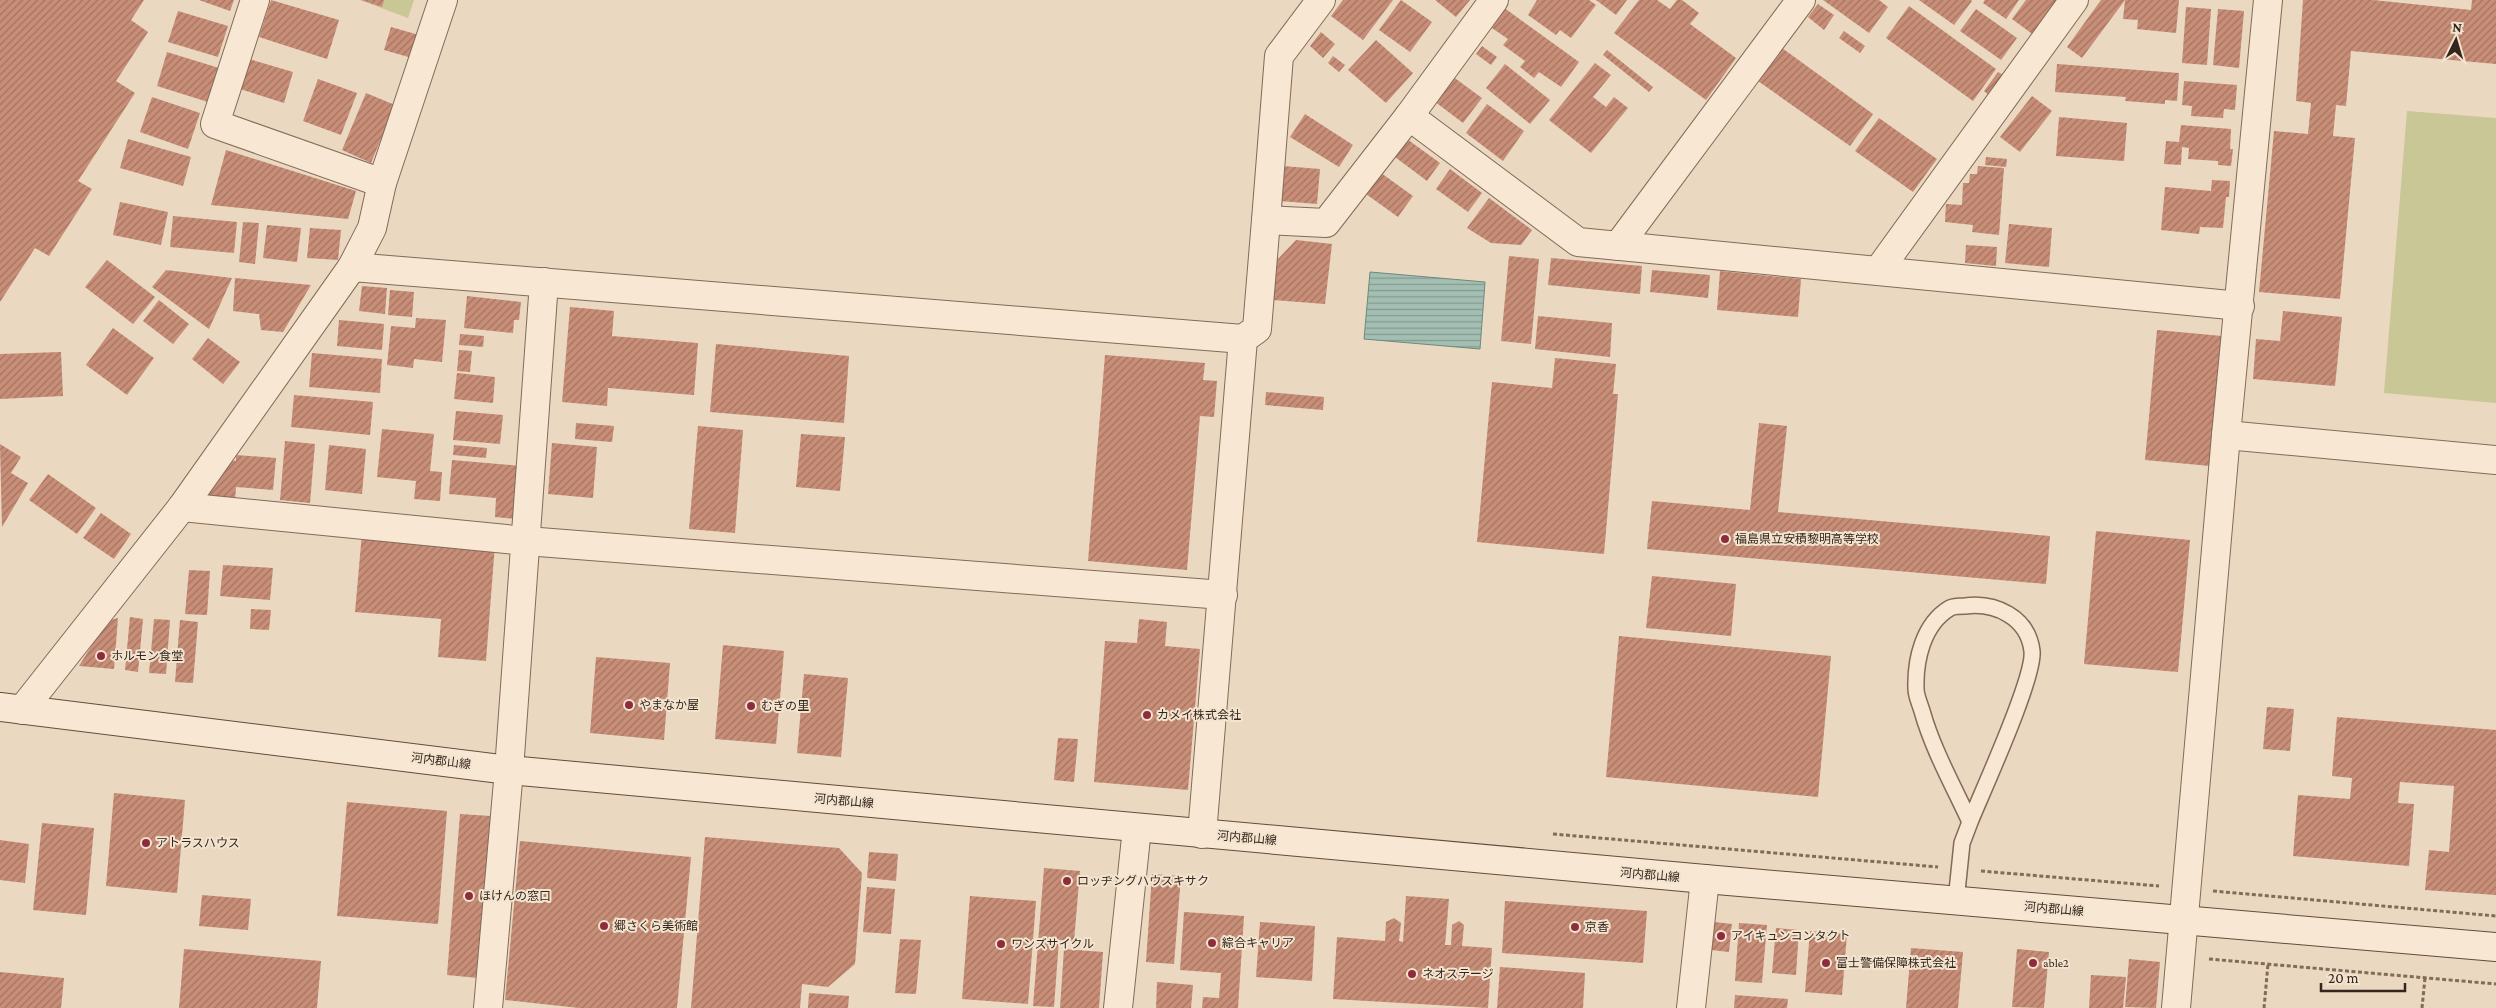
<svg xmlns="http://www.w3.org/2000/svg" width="2496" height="1008" viewBox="0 0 2496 1008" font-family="'Crimson Pro','Noto Sans JP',serif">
<defs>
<pattern id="water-rules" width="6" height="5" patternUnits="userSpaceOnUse" patternTransform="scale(1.25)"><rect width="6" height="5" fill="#a3beb2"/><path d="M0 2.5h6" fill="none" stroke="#869a90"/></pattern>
<pattern id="building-hatch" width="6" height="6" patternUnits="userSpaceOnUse" patternTransform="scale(1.25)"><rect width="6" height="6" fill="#c88e78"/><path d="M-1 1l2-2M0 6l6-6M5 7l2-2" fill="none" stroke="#a37462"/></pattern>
</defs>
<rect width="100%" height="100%" fill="#ebd8c0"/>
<g fill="#c8c795">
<polygon points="360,0 414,0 408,18"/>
<polygon points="2407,111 2496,118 2496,403 2384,393"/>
</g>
<polygon fill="url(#water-rules)" stroke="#6b8b7e" points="1370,272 1485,282 1480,349 1364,339"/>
<g fill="url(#building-hatch)">
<polygon points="0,0 144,0 131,20 148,32 116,81 135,93 78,181 92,189 49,256 35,248 0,302"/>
<polygon points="199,0 234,0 230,11"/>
<polygon points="271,0 339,20 327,59 259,37"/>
<polygon points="361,0 384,0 382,7"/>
<polygon points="1343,0 1393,0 1363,40 1331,16"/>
<polygon points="1401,0 1432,22 1410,52 1379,30"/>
<polygon points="1435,0 1470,0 1456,17"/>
<polygon points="1537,0 1589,0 1596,5 1571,38 1560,30 1556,35 1528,15"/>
<polygon points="1596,0 1627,0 1616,15"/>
<polygon points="1639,0 1657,0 1670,9 1677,0 1682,0 1699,13 1690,24 1736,58 1706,100 1614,33"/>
<polygon points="1823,0 1879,0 1888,7 1869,33"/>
<polygon points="1919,0 1971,0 1972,1 1954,25"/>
<polygon points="1985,0 2019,0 2006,19 1983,3"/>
<polygon points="2026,0 2061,0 2035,36 2012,19"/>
<polygon points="2101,0 2179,0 2176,33 2137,29 2138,20 2123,19 2125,0 2082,58 2067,47"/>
<polygon points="2303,0 2373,0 2471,10 2472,0 2496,0 2496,64 2351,51 2346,106 2336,105 2333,136 2355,138 2340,299 2259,292 2274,131 2308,134 2311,103 2296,101"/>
<polygon points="1818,4 1834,15 1824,30 1808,17"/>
<polygon points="1909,6 1996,69 1973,101 1886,38"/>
<polygon points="1503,7 1579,62 1561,87 1539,72 1534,78 1520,67 1525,61 1503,45 1508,39 1489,26"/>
<polygon points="2186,7 2211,9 2207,65 2182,63"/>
<polygon points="1976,9 2017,38 2001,60 1960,31"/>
<polygon points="2218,9 2244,11 2239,68 2213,65"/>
<polygon points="178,11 228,26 218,57 168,42"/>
<polygon points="391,27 419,35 412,58 384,50"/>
<polygon points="1844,31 1865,46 1860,53 1839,38"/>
<polygon points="1321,32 1335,44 1323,58 1310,46"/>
<polygon points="1376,40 1413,73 1386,103 1348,70"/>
<polygon points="1482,46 1497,57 1491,65 1476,54"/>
<polygon points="1782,48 1873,114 1850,146 1758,81"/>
<polygon points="1607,50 1653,87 1649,92 1603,55"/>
<polygon points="167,52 219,68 208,102 157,86"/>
<polygon points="1333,56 1345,65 1339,72 1328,63"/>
<polygon points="249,59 293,72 284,103 240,89"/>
<polygon points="1595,63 1611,75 1593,97 1606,107 1614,97 1628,108 1591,153 1549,120"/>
<polygon points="1505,64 1550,100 1530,124 1486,88"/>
<polygon points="2057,64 2179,73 2177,101 2165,100 2165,104 2125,101 2126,97 2055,92"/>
<polygon points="1998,72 2007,77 1992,98 1984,91"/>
<polygon points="1452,76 1482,98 1463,123 1434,101"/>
<polygon points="318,79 357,93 341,135 303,121"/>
<polygon points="2184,81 2237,85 2235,110 2224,109 2223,118 2191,116 2192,106 2182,105"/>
<polygon points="366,93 395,105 371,163 342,150"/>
<polygon points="2032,96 2052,111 2020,152 2000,137"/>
<polygon points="152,97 200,113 188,149 140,132"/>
<polygon points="1487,104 1524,131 1503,161 1466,133"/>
<polygon points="1305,114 1353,145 1339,167 1290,137"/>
<polygon points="2059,117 2127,123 2124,161 2056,156"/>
<polygon points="1879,118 1937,159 1913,192 1855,151"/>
<polygon points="2181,125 2231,129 2230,149 2233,149 2231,166 2218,165 2218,161 2188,159 2189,148 2182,147 2181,165 2164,164 2166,141 2179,142"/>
<polygon points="128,139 191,157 183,186 120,168"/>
<polygon points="1407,139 1440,163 1427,181 1395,157"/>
<polygon points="226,150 356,191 348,219 211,205"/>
<polygon points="1986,157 2007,159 2006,167 1985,165"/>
<polygon points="1283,166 1320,169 1317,204 1280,201"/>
<polygon points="1978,166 2004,168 1999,235 1972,232 1973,225 1945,222 1946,204 1962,205 1963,183 1969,183 1970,174 1977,174"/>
<polygon points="1450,169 1482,193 1468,212 1436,189"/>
<polygon points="1381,173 1413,196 1398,217 1366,194"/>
<polygon points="2212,180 2230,181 2229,197 2226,197 2223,228 2200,227 2199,234 2161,230 2165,187 2211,191"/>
<polygon points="1489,198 1532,230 1521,245 1491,243 1467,228"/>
<polygon points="120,202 168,212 161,245 113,235"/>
<polygon points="173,216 237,222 234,253 170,247"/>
<polygon points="243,222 259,223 255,264 239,262"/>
<polygon points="2009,224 2052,228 2049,267 2005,263"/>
<polygon points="267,225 301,228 297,262 263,258"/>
<polygon points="310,228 341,230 338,260 307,258"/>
<polygon points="1296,240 1332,244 1325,304 1273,300 1277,260"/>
<polygon points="1966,245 1997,247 1996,266 1965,263"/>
<polygon points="1509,256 1539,259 1531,344 1501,341"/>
<polygon points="1551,258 1642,266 1640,294 1548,285"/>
<polygon points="107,260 155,297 133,324 85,287"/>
<polygon points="166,270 232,278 209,329 152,287"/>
<polygon points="1652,270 1710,275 1708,298 1650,292"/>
<polygon points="1720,271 1801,279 1798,317 1717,310"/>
<polygon points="235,278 311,285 283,332 261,330 259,314 233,311"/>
<polygon points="362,286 387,288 385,314 359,311"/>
<polygon points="390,290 414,292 412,317 388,315"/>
<polygon points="467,296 521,302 519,320 514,320 513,333 464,328"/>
<polygon points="159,300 189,324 173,344 143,321"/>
<polygon points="570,307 614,311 612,336 698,343 694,395 608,388 607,406 562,402"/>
<polygon points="2283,311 2342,317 2335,386 2253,379 2256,339 2280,341"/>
<polygon points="1538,316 1612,323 1610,357 1535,349"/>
<polygon points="416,318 446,320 442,362 414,359 413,368 387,365 391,326 415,328"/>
<polygon points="339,320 384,324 382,350 337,346"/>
<polygon points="113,328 154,358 127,395 86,365"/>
<polygon points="2157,330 2222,336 2210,466 2145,460"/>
<polygon points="460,334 484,336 483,347 459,345"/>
<polygon points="208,338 240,362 223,384 192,359"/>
<polygon points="716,344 849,356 844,423 710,412"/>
<polygon points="459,350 472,351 470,372 457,371"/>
<polygon points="61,352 63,396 0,399 0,354"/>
<polygon points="312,353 382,359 380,393 309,387"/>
<polygon points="1105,355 1205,363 1203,380 1217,381 1214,417 1200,416 1187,570 1088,561"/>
<polygon points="1555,358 1616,364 1613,394 1618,394 1604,554 1477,542 1492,382 1552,388"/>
<polygon points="457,373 495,377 493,403 454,399"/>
<polygon points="1266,392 1324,397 1323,410 1265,405"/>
<polygon points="294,395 373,402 370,435 291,427"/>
<polygon points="456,411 503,415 500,444 453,440"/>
<polygon points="576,423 614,426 612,442 575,439"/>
<polygon points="1759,423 1787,426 1778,512 2050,536 2046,584 1647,549 1652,501 1750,510"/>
<polygon points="698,426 743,430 735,533 689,529"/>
<polygon points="382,429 434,434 430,471 442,472 440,501 414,499 416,481 377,477"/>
<polygon points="801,434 845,437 840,491 796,487"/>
<polygon points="285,441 315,444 310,503 280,500"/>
<polygon points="552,443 597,447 593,498 548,494"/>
<polygon points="0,444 21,457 11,473 28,483 2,527"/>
<polygon points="329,445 366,449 362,494 325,490"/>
<polygon points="454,445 487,448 486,458 453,455"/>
<polygon points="236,455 276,458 273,490 236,487 235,501 205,498 228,460 236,461"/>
<polygon points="452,460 521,466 516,519 495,517 496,498 449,494"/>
<polygon points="48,474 96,508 77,534 29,500"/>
<polygon points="101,513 131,534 114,559 83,538"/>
<polygon points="2096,531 2190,540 2178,672 2084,664"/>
<polygon points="362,533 495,544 486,661 438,657 441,619 355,612"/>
<polygon points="223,565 273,568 270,600 220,596"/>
<polygon points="189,570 210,571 207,615 185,614"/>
<polygon points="1652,576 1736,584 1731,636 1646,628"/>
<polygon points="251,609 271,610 269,630 250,629"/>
<polygon points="130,617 143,619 138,672 125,670"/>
<polygon points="118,618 114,669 79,666 107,621"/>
<polygon points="154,619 170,620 166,674 149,673"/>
<polygon points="1139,619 1167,622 1165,646 1200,649 1188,790 1094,782 1105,641 1137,643"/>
<polygon points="180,620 198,622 193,683 175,682"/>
<polygon points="1619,636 1831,656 1818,797 1606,777"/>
<polygon points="723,645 784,651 776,744 715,739"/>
<polygon points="596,657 670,663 664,740 590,733"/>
<polygon points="804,674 848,678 841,757 797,753"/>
<polygon points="2267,707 2294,709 2290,751 2263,749"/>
<polygon points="2337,717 2496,730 2496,895 2425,890 2429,850 2449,852 2454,786 2400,782 2398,803 2414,804 2409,866 2293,856 2298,795 2350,799 2352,778 2332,776"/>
<polygon points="1058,738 1078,739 1074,782 1054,780"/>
<polygon points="114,793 185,800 177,893 106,886"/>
<polygon points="347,802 447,811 438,924 337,916"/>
<polygon points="460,814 491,816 478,978 447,975"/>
<polygon points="42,823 94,828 86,915 33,910"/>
<polygon points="705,837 839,848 862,873 855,964 828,987 802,984 800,1008 691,1008"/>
<polygon points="0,840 29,844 25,883 0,880"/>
<polygon points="520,841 691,857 677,1008 579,1008 505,1000"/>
<polygon points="869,852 898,854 896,881 867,878"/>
<polygon points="1044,868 1080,871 1074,941 1059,940 1054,1007 1033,1006"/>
<polygon points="1152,874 1181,876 1174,964 1146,962"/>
<polygon points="867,887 895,889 891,934 863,932"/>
<polygon points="202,895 251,899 248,930 199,926"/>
<polygon points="970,896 1036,901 1028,1004 962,999"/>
<polygon points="1406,896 1449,899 1445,945 1451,945 1452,925 1459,921 1464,925 1462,946 1492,948 1488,1008 1333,999 1337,937 1385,941 1386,922 1394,918 1401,923 1399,941 1403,942"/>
<polygon points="1505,901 1647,911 1643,963 1502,953"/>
<polygon points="1184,912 1244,916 1238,1008 1202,1008 1203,997 1219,998 1221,973 1180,970"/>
<polygon points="1260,922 1315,926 1312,981 1256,977"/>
<polygon points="1714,922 1732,924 1729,952 1711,950"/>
<polygon points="1739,923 1767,925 1762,983 1735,981"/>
<polygon points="1776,928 1799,930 1796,975 1772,973"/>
<polygon points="1810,931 1847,934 1842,995 1805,992"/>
<polygon points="900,939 921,940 916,994 895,993"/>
<polygon points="1911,948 1963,952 1958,1008 1906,1008"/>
<polygon points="184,949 321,961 317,1008 179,1008"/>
<polygon points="1064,949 1103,952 1099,1008 1060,1008"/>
<polygon points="2017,949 2049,952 2044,1008 2012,1007"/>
<polygon points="2129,959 2160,962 2156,1008 2125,1007"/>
<polygon points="1500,967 1585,973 1583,1008 1497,1008"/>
<polygon points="0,972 64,978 61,1008 0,1008"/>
<polygon points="2091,975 2126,977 2123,1008 2089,1008"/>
<polygon points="1157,982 1193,985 1191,1008 1156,1008"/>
<polygon points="809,993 849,996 848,1008 808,1008"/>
<polygon points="1735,995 1788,999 1787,1008 1734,1008"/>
</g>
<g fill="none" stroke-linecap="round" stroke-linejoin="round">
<defs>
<path id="lane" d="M1956,901L1962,843L1970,822C1983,790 2035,677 2032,651C2028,617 1995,602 1965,606C1960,606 1954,606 1950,608C1923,624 1915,660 1916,689C1916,696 1920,704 1922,711C1933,750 1953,785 1970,822"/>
<g id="street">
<polyline points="255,0 215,124 382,183"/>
<polyline points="1409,116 1578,242 2240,306"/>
<polyline points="1266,220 1279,56 1321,0"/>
<polyline points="1618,246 1801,0"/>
<polyline points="352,267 1243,339"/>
<polyline points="1878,271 2074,0"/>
<polyline points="2226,435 2496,460"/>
<polyline points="182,507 526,541 1223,595"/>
<polyline points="22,710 182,507 352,267 372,228 382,183 443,0"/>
<polyline points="1202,834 1243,339 1257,329 1266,220 1326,223 1409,116 1494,0"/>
<polyline points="488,1008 509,770 544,282"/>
<polyline points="1118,1008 1137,828"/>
<polyline points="1691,1008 1705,879"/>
<polyline points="2176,1008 2226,435 2268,0"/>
</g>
<polyline id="secondary" points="0,707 509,770 1705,879 2496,947"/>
</defs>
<use href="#lane" stroke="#836a59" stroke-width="18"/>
<use href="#street" stroke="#836a59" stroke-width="30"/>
<use href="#secondary" stroke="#654b3d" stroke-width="30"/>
<g stroke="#836a59" stroke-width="3" stroke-dasharray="4 2.5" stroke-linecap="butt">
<polyline points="1553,834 1938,867"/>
<polyline points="1981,871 2159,886"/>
<polyline points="2213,891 2496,916"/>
<polyline points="2209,959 2496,984"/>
<polyline points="2264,1008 2268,964"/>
<polyline points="2422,1008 2425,978"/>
</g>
<use href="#lane" stroke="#f7e7d3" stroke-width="15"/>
<use href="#street" stroke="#f7e7d3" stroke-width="28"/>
<use href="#secondary" stroke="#f7e7d3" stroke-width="28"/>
</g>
<g fill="#8f2c3b" stroke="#f3e4cf" stroke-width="2">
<circle cx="1725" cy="539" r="5"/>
<circle cx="101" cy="656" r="5"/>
<circle cx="629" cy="705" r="5"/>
<circle cx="751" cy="706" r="5"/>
<circle cx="1147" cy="715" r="5"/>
<circle cx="146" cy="843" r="5"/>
<circle cx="1067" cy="881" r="5"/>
<circle cx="469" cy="896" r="5"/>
<circle cx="604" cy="926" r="5"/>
<circle cx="1575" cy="927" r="5"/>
<circle cx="1721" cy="936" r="5"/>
<circle cx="1212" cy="943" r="5"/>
<circle cx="1001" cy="944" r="5"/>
<circle cx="1826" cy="963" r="5"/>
<circle cx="2033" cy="963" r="5"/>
<circle cx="1412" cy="974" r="5"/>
</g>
<g text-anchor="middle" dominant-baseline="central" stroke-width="4" stroke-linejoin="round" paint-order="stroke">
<g font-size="12" fill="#34251d" stroke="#f3e4cf" text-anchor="start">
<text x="1735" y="539">福島県立安積黎明高等学校</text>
<text x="111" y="656">ホルモン食堂</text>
<text x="639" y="705">やまなか屋</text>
<text x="761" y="706">むぎの里</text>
<text x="1157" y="715">カメイ株式会社</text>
<text x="156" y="843">アトラスハウス</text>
<text x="1077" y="881">ロッヂングハウスキサク</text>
<text x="479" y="896">ほけんの窓口</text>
<text x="614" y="926">郷さくら美術館</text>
<text x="1585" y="927">京香</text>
<text x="1731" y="936">アイキュンコンタクト</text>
<text x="1222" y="943">綜合キャリア</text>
<text x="1011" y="944">ワンズサイクル</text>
<text x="1836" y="963">富士警備保障株式会社</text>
<text x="2043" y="963">able2</text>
<text x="1422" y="974">ネオステージ</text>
</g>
<g font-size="12" fill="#34251d" stroke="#f3e4cf">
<text transform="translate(441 761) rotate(7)">河内郡山線</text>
<text transform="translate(844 801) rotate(5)">河内郡山線</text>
<text transform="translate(1247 838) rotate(5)">河内郡山線</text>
<text transform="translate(1650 875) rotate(5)">河内郡山線</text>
<text transform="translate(2054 909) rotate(5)">河内郡山線</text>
</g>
</g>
<g transform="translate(2456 40) rotate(5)" stroke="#f3e4cf" stroke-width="4" paint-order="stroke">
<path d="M0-4L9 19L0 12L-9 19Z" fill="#34251d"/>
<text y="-8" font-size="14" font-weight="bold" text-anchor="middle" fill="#34251d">N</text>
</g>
<path d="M2321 983v8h84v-8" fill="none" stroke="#34251d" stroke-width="2.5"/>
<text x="2328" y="983" font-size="15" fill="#34251d" stroke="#f3e4cf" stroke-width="4" paint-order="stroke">20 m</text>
</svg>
